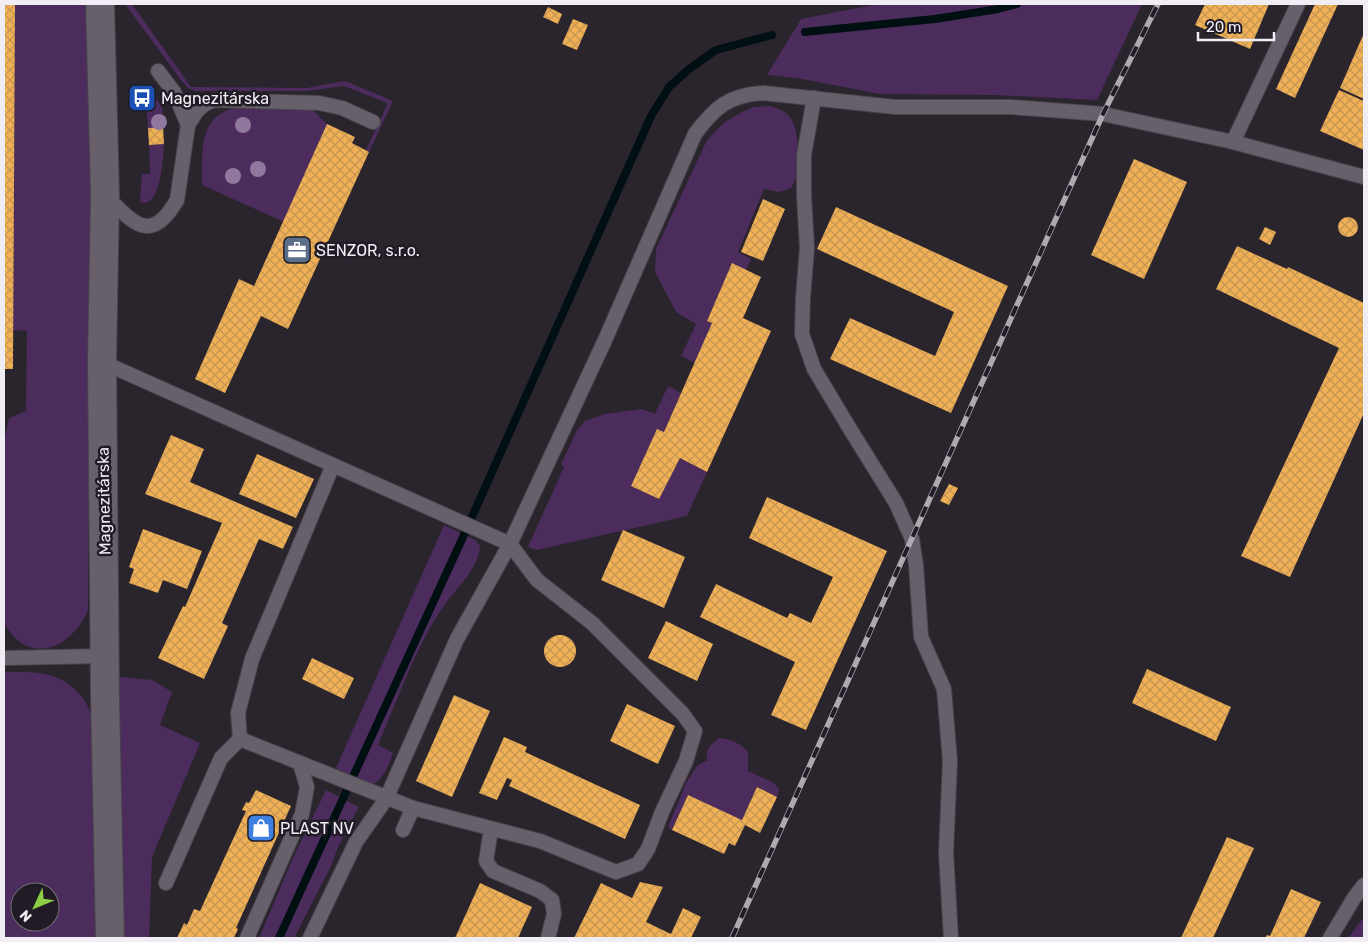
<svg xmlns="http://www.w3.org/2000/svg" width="1368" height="942" viewBox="0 0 1368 942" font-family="Rubik,sans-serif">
<defs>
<pattern id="building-cross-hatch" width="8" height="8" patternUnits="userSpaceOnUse" patternTransform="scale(1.25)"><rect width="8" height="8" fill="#efb056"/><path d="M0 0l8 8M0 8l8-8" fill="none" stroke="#c59653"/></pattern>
</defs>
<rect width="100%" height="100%" fill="#2a242d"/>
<g fill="#4c2c5c" fill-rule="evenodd">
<path d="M15,4H89L91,197L88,610C71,650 27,667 4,622L5,437L9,418L26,411L27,331L13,330Z"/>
<polygon points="125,4 132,4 191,87 307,88 345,81 393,101 369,152 366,150 387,105 385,102 344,86 306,91 195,91 188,88 181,80"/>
<polygon points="878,4 1142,4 1097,100 995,95 880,94 797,78 767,75 801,19"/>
<path d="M146,95C165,101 163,110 163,127L148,128Z"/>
<path d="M770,106C776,108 783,110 788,115C800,126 799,161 796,177C796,180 793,184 791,188L779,192L764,189L738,252L751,259L746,270L732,264L707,320L712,323L695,363L681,356L696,324L676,312L655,272L656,249L707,140L725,122L742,112L754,107Z"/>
<path d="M243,107L313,110L327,124L284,222L202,185C203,149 197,112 243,107Z"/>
<path d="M164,144C163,157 161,210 140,202L142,174H150L149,145Z"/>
<polygon points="668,386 681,393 664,432 657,429 631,486 659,499 680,458 707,472 687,516 537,550 528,547 564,467 561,465 576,432 585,421 605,414 642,409 655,414"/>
<path d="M444,525L475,540L480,545C479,566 461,584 448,600C418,640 398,699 378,745L393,753C388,767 384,778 371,786L365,784L336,768Z"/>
<path d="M4,672C35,672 60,670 82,697C87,703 90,712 93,718L97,938H4ZM20,892H50V922H20Z"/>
<polygon points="119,677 152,680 172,692 160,725 200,743 152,857 149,938 121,938 117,715"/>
<path d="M719,738C731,739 740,743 748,752V771L774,783L779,789L777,797L757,787L742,820L688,795L672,830L668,827L686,783L698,765L708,760C703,750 712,744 719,738Z"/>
<polygon points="326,790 359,807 338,847 332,864 294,938 259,938 293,858"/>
<polygon points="1364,917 1364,938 1348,938"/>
</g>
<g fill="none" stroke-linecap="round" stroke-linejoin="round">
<g stroke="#000f12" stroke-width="8">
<polyline points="805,32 935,19 998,9 1017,4"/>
<polyline points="279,938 463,537 651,116 669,87 689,69 716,50 772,35"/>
</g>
</g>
<g fill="url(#building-cross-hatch)">
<polygon points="4,4 15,4 13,369 4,369"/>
<polygon points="1205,4 1269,4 1250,49 1195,25"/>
<polygon points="1315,4 1338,4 1295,98 1276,89"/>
<polygon points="548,7 562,14 558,24 543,17"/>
<polygon points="573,19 588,25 577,50 562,44"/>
<polygon points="1364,33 1364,99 1340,88"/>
<polygon points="1339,90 1364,101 1364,150 1320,131"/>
<polygon points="327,124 355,137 352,143 369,152 288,329 261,316 225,393 195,379 239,279 254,286"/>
<polygon points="163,127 164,144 149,145 148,128"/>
<polygon points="1134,159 1187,182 1144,279 1091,255"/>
<polygon points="763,199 785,209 763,261 741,252"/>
<polygon points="836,207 1008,286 951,413 830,359 850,318 935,356 954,312 817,249"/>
<circle cx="1348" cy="227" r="10"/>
<polygon points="1265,227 1276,232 1270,245 1259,239"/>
<polygon points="1237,246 1287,269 1288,267 1364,303 1364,413 1290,577 1241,556 1339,348 1216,289"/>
<polygon points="732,263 761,277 743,318 771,331 707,472 680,458 659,499 631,486 657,429 664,432 712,323 707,321"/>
<polygon points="171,435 204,449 190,482 293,527 283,549 259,539 222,623 228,626 204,679 158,658 183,606 185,607 222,523 145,494"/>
<polygon points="257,454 314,479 296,518 239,494"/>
<polygon points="949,484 958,488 949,505 940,501"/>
<polygon points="767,497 887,551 806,730 771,715 795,662 700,617 716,584 787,618 790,613 811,623 833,577 749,538"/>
<polygon points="143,529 202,551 187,589 163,580 158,593 129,583 134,569 129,567"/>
<polygon points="623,530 685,557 664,608 601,580"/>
<polygon points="666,621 713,644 697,681 648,658"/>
<circle cx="560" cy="651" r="16"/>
<polygon points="312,658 354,678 344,699 302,679"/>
<polygon points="1147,669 1231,707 1216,741 1132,703"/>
<polygon points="454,695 490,711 452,797 416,781"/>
<polygon points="627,704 675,726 658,764 610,741"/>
<polygon points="504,737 527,747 525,752 640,805 625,839 509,786 512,780 507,778 497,800 479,793"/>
<polygon points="757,787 777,797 760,833 745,825 735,846 729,843 724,854 672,830 688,795 742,820"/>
<polygon points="256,790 291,806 236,928 238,929 234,938 177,938 184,923 187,925 194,909 200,911 246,811 242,810 246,802 249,803"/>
<polygon points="1227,837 1254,848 1213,938 1181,938"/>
<polygon points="640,882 663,887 646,922 671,934 683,908 701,917 691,938 574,938 601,883 632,898"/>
<polygon points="480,883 532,907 518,938 455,938"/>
<polygon points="1291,889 1321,902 1304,938 1265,938 1267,935 1270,936"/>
</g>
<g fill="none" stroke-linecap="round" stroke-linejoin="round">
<defs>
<g id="service">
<polyline points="158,71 174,92 188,125"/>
<polyline points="814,98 804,155 804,196 807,248 803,298 802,334 814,369 850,429 896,503 912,539 916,565 921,637 944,689 950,761 946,853 951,938"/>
<polyline points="1233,142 1298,4"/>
<path d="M105,195C132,221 150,247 177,200L188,125L197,111L205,104L214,100L319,103L342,108L373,122"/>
<path d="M102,362L510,544L605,340L695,134C715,107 729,95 763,93L895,107H1011L1103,114L1233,142L1364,177"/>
<polyline points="4,658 105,656"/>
<polyline points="240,739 238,713 252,659 333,465"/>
<polyline points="491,829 486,861 493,871 540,891 552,900 554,914 548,938"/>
<polyline points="403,830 413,808"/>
<polyline points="166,883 221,758 240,739 413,808 540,841 616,872 638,864 648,849 662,812 686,761 695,731 683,714 592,623 537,580 510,544 457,639 386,799 356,842 310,938"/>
<polyline points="247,938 302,814 307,787 300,763"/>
<polyline points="1330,938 1354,898 1364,885"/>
</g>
<polyline id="minor" points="100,4 105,195 102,362 105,697 110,938"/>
</defs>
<use href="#service" stroke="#48434b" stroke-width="16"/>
<use href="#minor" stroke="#48434b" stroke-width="30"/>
<use href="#service" stroke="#67606b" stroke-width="14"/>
<use href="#minor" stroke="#67606b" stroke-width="28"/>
<defs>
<polyline id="rail" points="732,938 1103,114 1158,4"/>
</defs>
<use href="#rail" stroke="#ada9b0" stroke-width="5.5"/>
<use href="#rail" stroke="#201b24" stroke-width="4" stroke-dasharray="11" stroke-linecap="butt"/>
</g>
<g fill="#90779d">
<circle cx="159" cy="122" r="8"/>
<circle cx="243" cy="125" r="8"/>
<circle cx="258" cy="169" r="8"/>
<circle cx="233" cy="176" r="8"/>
</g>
<defs>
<symbol id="bus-square" viewBox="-11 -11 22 22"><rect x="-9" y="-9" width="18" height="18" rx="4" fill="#1a4fb4" stroke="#201b24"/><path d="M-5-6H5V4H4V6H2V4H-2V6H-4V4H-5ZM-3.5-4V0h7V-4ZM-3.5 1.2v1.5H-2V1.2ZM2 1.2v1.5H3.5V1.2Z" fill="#fff"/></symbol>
<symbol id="office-square" viewBox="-11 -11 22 22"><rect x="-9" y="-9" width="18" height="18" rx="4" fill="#5c6f8a" stroke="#201b24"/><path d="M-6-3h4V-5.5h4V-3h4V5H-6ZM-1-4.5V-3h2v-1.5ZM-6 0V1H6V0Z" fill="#fff"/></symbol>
<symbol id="shop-square" viewBox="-11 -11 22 22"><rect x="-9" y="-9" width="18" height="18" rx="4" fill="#3f7fe0" stroke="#201b24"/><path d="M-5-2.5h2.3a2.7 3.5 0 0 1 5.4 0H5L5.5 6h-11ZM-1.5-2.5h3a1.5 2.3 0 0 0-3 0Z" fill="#fff"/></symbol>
</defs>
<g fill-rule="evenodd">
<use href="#bus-square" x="126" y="82" width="32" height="32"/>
<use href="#office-square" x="281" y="234" width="32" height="32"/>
<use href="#shop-square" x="245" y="812" width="32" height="32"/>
</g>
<g text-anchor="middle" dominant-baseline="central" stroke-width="5" stroke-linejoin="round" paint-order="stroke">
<g font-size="16" fill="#f1edf4" stroke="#201b24" text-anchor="start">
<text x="161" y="98">Magnezitárska</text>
<text x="316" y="250">SENZOR, s.r.o.</text>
<text x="280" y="828">PLAST NV</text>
</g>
<g font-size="16" fill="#f1edf4" stroke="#201b24">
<text transform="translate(104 501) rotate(-91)">Magnezitárska</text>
</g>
</g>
<rect width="1368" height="942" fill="none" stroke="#f1edf4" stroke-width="10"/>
<g transform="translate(35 907) rotate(226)"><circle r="24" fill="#201b24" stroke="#746f77"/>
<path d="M0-4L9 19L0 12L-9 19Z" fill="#8bce46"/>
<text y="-8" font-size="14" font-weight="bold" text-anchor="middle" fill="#f1edf4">N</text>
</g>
<path d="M1198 32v8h76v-8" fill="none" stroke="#f1edf4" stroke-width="2.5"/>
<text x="1206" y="32" font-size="15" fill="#f1edf4" stroke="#201b24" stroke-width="4" paint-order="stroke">20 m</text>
</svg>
